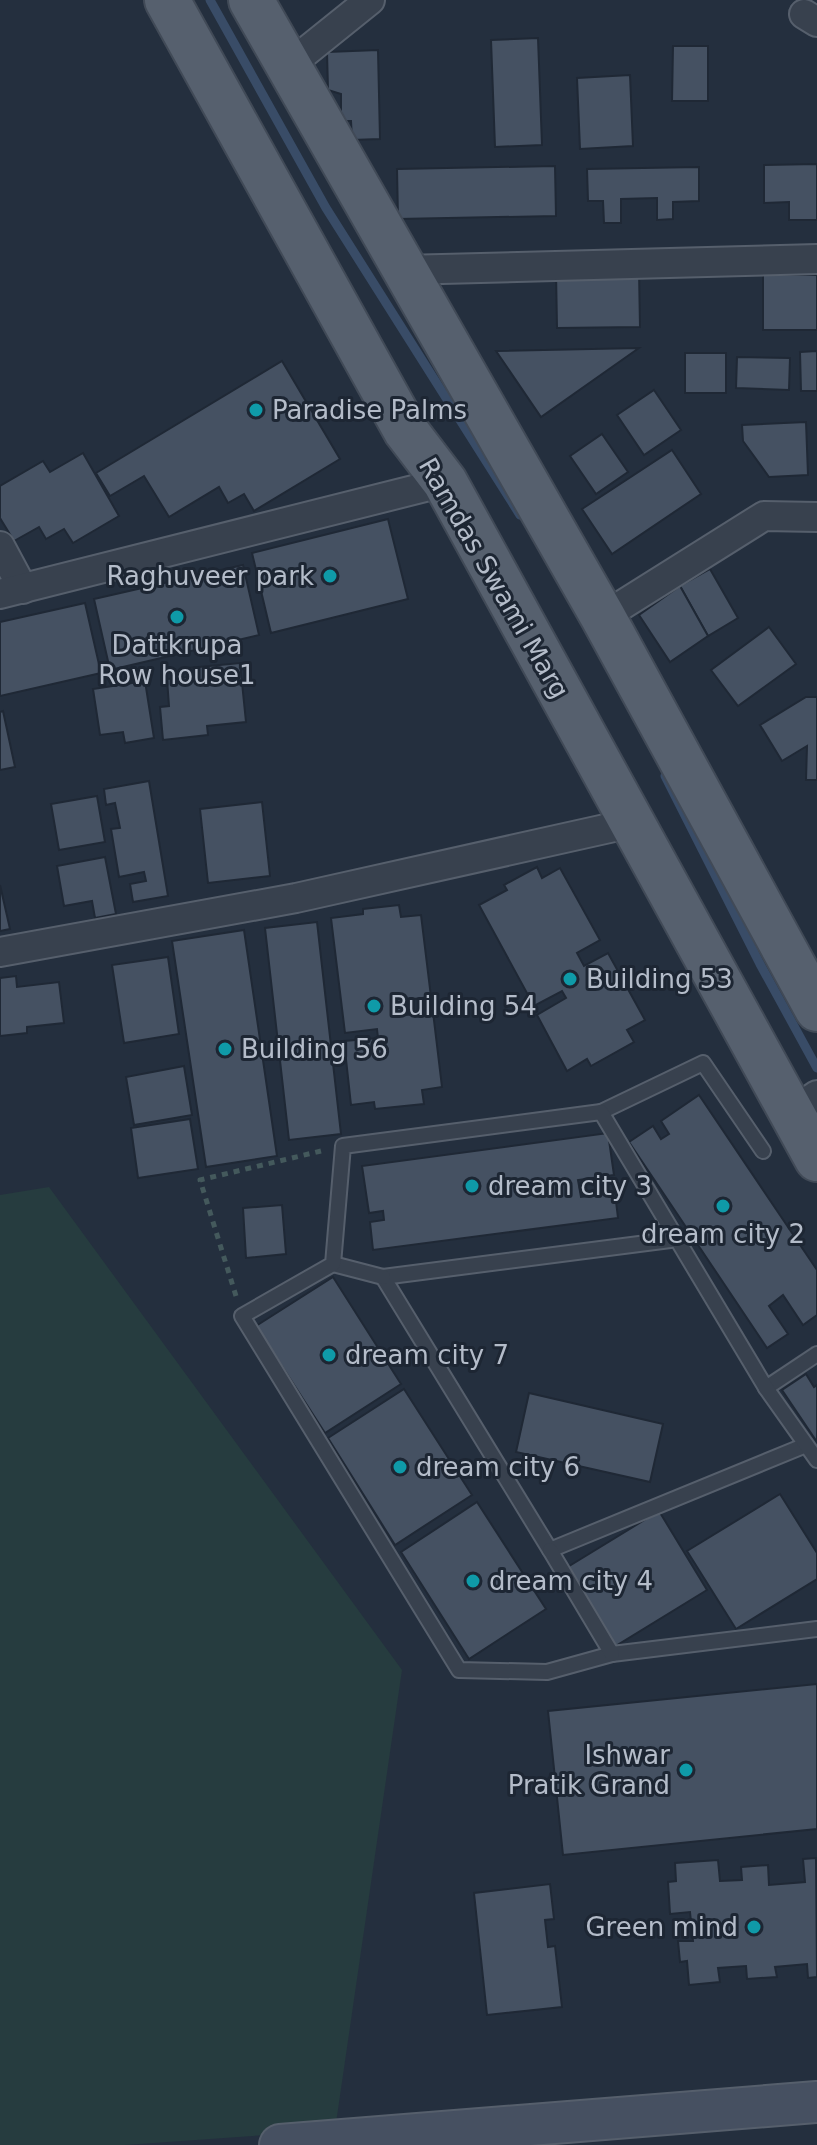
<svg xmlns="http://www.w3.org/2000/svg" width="817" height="2145" viewBox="0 0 817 2145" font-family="'DejaVu Sans',sans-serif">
<rect width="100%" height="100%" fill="#242f3e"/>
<polygon fill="#263c3f" points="49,1187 402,1670 335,2130 125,2145 0,2145 0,1195"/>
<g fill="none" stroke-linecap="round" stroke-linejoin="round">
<g stroke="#394c67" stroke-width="9">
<polyline points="210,0 326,208 520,515"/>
<polyline points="665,776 760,964 817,1068"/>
</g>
</g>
<g fill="#455162" stroke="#1f2835" stroke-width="2">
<polygon points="538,38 542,145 495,147 491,40"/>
<polygon points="673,46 708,46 708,101 672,101"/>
<polygon points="378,50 380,139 352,140 351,121 341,121 341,94 328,90 327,52"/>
<polygon points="630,75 633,146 580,149 577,78"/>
<polygon points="817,164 817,220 789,220 789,202 764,203 764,165"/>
<polygon points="555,166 556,216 398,219 397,169"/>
<polygon points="699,167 699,201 673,202 673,219 657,220 657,198 621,199 621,223 604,223 603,201 588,201 587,169"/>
<polygon points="639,270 640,327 557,328 556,272"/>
<polygon points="763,274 817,275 817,330 763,330"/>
<polygon points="639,348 541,417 496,351"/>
<polygon points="817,351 817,391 801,391 800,352"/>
<rect x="685" y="353" width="41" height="40"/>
<polygon points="737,357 790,358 789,390 736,388"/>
<polygon points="282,361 340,459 254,511 244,494 228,503 219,487 169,517 144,476 110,496 96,473"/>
<polygon points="654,390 681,430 644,455 617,415"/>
<polygon points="806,422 808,475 769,477 743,441 742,425"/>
<polygon points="602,434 628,472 596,494 570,456"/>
<polygon points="672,450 701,494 612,554 582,509"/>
<polygon points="83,453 119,516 73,543 64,529 46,539 39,527 14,541 0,518 0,486 43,461 50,472"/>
<polygon points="388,519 408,599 271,633 252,553"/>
<polygon points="243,565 259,635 110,670 94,599"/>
<polygon points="710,569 738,618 708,636 680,586"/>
<polygon points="680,586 708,636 670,662 639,615"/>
<polygon points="85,603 101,673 0,696 0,622"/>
<polygon points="769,627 796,664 738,706 711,670"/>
<polygon points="240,663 246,722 207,726 208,735 163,740 160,707 169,706 167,679 190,677 189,668"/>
<polygon points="145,681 154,738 125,743 123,732 100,735 93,689"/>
<polygon points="806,697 817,697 817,780 806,780 807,746 782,761 760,725"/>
<polygon points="3,711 15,767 0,770 0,712"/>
<polygon points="149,781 168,896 133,902 130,884 146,881 144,872 119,877 111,829 120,828 115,803 106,805 104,789"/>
<polygon points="97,796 105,842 59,850 51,804"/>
<polygon points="262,802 270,876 208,883 200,809"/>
<polygon points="105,857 116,914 95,918 92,901 64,906 57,866"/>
<polygon points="537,867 542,878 560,868 600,940 577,953 584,966 608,953 645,1020 627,1030 634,1042 591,1066 587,1059 567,1071 537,1015 566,998 562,991 534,1006 479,905 507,890 504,885"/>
<polygon points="0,885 10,929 0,931"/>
<polygon points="399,905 401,917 421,915 431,997 405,1000 407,1015 433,1012 442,1087 422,1090 424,1104 375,1109 374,1102 351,1105 344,1041 378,1038 377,1029 345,1033 331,918 363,914 363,909"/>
<polygon points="317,922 341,1134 289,1140 265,928"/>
<polygon points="244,930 277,1156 206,1167 172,941"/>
<polygon points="168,957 179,1034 124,1043 112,965"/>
<polygon points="16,976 17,987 59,982 64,1023 27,1027 27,1033 0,1036 0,978"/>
<polygon points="184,1066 192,1115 134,1125 126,1077"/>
<polygon points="699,1095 817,1270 817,1315 803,1325 783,1295 769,1306 788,1334 767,1348 629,1142 653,1126 661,1139 669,1134 661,1121"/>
<polygon points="190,1119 198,1169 138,1178 131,1128"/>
<polygon points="608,1133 614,1175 578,1180 581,1197 615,1193 618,1218 373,1250 370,1222 384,1220 383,1211 369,1213 362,1166"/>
<polygon points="282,1205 286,1254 246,1258 243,1208"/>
<polygon points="333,1277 401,1384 325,1433 256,1326"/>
<polygon points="806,1374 814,1387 817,1385 817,1442 782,1390"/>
<polygon points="404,1389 472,1495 395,1545 328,1438"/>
<polygon points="529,1393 663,1424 650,1482 516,1452"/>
<polygon points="780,1494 817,1553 817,1579 736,1629 687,1551"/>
<polygon points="477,1502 546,1609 469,1659 401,1552"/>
<polygon points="659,1511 707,1590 614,1647 566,1568"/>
<polygon points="817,1684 817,1829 563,1855 548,1711"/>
<polygon points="816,1858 817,1977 808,1978 807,1964 775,1967 777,1977 747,1979 746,1966 718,1968 720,1982 689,1985 687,1961 680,1962 678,1941 693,1941 690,1912 670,1914 668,1882 676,1881 675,1863 718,1860 720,1881 742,1880 741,1867 768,1865 769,1885 805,1882 803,1859"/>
<polygon points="550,1884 554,1919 545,1920 548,1947 555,1946 562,2007 487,2015 474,1893"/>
</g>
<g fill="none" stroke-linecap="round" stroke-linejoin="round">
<defs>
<g id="service">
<polyline points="601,1112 703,1063 763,1151"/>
<polyline points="678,1239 383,1277 550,1550 806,1445"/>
<polyline points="333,1264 383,1277"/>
<polyline points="766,1388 817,1354"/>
<polyline points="817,1460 766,1388 601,1112 343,1146 333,1264 242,1316 459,1670 547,1672 612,1654 817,1629"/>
<polyline points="550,1550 612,1654"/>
</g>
<g id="minor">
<polyline points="804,14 817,22"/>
<polyline points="288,66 370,0"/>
<polyline points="403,270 817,259"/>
<polyline points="0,546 23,589"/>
<polyline points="0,594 445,482"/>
<polyline points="603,617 764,516 817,517"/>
<polyline points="0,952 296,898 632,823"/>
<polyline points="791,1113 817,1095"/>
</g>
<polyline id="secondary" points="280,2145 817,2102"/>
<g id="primary">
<polyline points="167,0 406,431 445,482 817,1159"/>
<polyline points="251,0 603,617 817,1009"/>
</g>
</defs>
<use href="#service" stroke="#565f6c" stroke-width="18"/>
<use href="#minor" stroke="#565f6c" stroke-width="32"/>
<use href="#secondary" stroke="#565f6c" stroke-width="44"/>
<use href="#primary" stroke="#414a57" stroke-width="48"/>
<polyline stroke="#44595c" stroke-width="5" stroke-dasharray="6 6" stroke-linecap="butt" points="236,1296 200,1180 321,1151"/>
<use href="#service" stroke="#38414e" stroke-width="14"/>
<use href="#minor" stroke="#38414e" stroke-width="28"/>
<use href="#secondary" stroke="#465061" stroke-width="40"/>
<use href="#primary" stroke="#56606e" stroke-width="44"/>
</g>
<g fill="#0f9aa8" stroke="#1d2633" stroke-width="3">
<circle cx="256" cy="410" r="8"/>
<circle cx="330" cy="576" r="8"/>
<circle cx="177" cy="617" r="8"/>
<circle cx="570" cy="979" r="8"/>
<circle cx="374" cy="1006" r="8"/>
<circle cx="225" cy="1049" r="8"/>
<circle cx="472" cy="1186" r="8"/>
<circle cx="723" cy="1206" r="8"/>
<circle cx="329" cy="1355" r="8"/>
<circle cx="400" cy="1467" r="8"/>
<circle cx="473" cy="1581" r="8"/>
<circle cx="686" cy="1770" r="8"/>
<circle cx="754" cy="1927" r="8"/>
</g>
<g text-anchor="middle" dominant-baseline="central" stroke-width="6" stroke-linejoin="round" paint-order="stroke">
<g font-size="26" fill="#b4bcc9" stroke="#1d2633" text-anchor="start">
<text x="272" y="410">Paradise Palms</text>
<text x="314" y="576" text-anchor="end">Raghuveer park</text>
<text x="177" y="645" text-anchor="middle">Dattkrupa<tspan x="177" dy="30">Row house1</tspan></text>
<text x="586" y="979">Building 53</text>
<text x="390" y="1006">Building 54</text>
<text x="241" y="1049">Building 56</text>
<text x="488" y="1186">dream city 3</text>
<text x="723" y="1234" text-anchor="middle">dream city 2</text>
<text x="345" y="1355">dream city 7</text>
<text x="416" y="1467">dream city 6</text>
<text x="489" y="1581">dream city 4</text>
<text x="670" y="1755" text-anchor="end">Ishwar<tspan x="670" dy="30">Pratik Grand</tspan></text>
<text x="738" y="1927" text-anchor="end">Green mind</text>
</g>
<g font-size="26" fill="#b4bcc9" stroke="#1d2633">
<text transform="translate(494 578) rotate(60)">Ramdas Swami Marg</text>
</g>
</g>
</svg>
